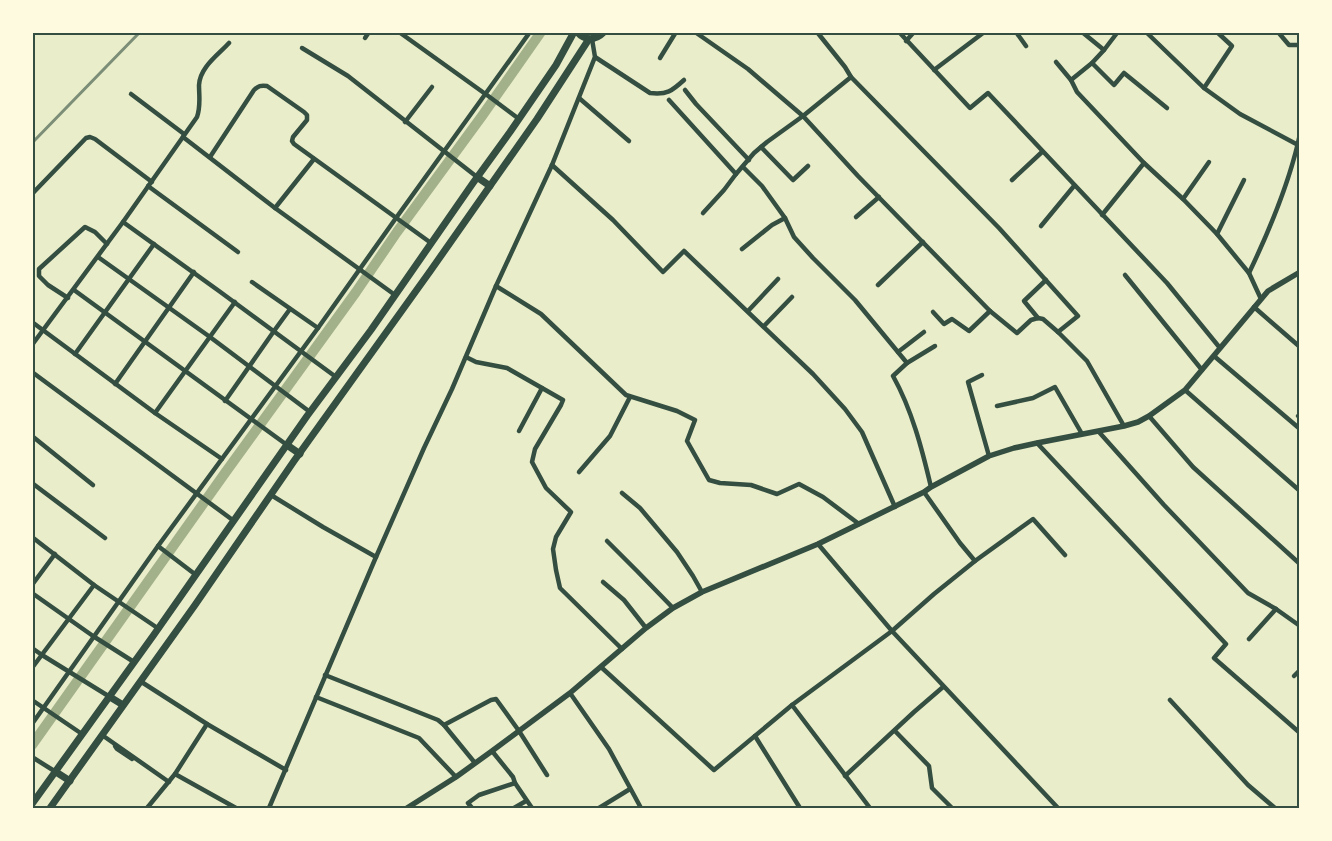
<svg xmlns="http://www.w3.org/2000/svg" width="1332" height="841" viewBox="0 0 1332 841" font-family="'Fira Sans',sans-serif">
<rect width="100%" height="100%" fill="#e9edc9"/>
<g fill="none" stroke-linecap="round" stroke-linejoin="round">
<polyline stroke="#a3b18a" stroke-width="10" points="32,745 225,473 356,292 397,232 482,116 541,32"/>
<g stroke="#344e41" stroke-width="4.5">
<polyline points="399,32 491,98 519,119"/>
<polyline points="695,32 748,69 803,116 858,176 990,311 1017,333 1031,320 1038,318 1043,319 1058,332 1087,361 1124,426"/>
<polyline points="817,32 845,67 851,77"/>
<polyline points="899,32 970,108 988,93 1167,283 1220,348"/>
<polyline points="1016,32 1026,46"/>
<polyline points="1082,32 1104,50 1092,63 1071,80 1077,92 1144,163 1183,199 1217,234 1249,273 1261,299"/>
<polyline points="1146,32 1204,88 1240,114 1300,146"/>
<polyline points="1278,32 1289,45 1300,45"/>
<polyline points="1299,32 1300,33"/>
<polyline points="365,38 369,32"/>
<polyline points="906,41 914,32"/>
<polyline points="302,48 348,76 477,177"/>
<polyline points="1104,50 1117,33"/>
<path d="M595,57L650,93C667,95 672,91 684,80"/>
<polyline points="660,58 676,32"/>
<polyline points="1056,62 1071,80"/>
<polyline points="1092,63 1114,85 1124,73 1167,108"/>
<polyline points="934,70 983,33"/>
<polyline points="1204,88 1232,46 1217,32"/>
<polyline points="685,90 696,104 749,160"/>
<polyline points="131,94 184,134"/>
<polyline points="579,98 629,141"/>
<polyline points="669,100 736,174 754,153 767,142 803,116 851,77 999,228 1078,316 1058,332"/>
<polyline points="405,122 432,87"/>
<polyline points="183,137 275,208 395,295"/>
<polyline points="761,147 793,180 808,166"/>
<path d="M210,157L254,90C258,86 261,85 267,86L304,112L307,115V120L293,137L292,141L294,144L431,243"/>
<polyline points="552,165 613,220 663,272 684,251 813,374 845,409 862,432 895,507"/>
<path d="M743,167L762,186L785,218L794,237L813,258L855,300L907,363L893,376C912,410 922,449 931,487"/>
<polyline points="1012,180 1042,152"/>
<polyline points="148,186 238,252"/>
<polyline points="32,194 86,138 90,137 95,139 152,182"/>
<polyline points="1183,199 1209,162"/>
<polyline points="275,208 314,159"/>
<polyline points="703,213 724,190 736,174"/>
<polyline points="1102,215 1144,163"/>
<polyline points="856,217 879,197"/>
<polyline points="123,222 219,291 336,377"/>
<polyline points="1041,226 1074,186"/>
<polyline points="1217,234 1244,180"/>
<polyline points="742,249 772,225 785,218"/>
<polyline points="98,257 210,337 310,412"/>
<path d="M1249,273C1270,229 1290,182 1300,134"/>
<polyline points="1125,275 1202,370"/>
<polyline points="252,282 318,328"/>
<polyline points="878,285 923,242"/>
<polyline points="496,286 541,314 626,395 677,411 695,420 687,441 709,480 720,483 751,485 777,494 799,484 823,497 859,524"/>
<polyline points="74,290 287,445"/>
<polyline points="68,298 48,285 39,276 39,269 85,227 95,232 107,244"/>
<polyline points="1254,307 1300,347"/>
<polyline points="748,311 778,279"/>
<polyline points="933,312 944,324 952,319 969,331 990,311"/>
<polyline points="1038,318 1024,301 1046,280"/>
<polyline points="32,322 155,413 222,459"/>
<polyline points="764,326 792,297"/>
<path d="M32,345L123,222L197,117C201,106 199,96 199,85C200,67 218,55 229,43"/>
<polyline points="898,352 924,332"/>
<polyline points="75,354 154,244"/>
<polyline points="1214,356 1300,429"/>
<polyline points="466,357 476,362 507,368 563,400 561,405 535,449 532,462 546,488 571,512 556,537 553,549 556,570 560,588 622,649"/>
<polyline points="907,363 935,346"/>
<polyline points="32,372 234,521"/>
<polyline points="982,375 968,382 989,456"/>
<polyline points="115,384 194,272"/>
<polyline points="1185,390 1300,491"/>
<polyline points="225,401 274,331 290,309"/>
<polyline points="997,406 1033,398 1055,387 1082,434"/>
<polyline points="155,413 235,302"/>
<polyline points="1149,416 1193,467 1300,564"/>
<polyline points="1298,416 1300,414"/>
<polyline points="519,431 542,388"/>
<polyline points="1099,432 1164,505 1248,593 1276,609 1300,626"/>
<polyline points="32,436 93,485"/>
<polyline points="1037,443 1226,644 1214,658 1300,733"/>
<polyline points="579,472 610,436 630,397"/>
<polyline points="32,483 105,538"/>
<polyline points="924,492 960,543 975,561 1033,519 1065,555"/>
<polyline points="622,493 640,508 677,552 693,576 702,592"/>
<polyline points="271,495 323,527 376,557"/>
<polyline points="32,537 94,585 159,629"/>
<polyline points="607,541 637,571 673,608"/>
<polyline points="818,544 892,631 1058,808"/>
<polyline points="158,546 196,575"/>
<polyline points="603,582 624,600 646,628"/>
<polyline points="32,585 55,554"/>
<polyline points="32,593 93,636 134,662"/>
<polyline points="1249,639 1276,609"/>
<polyline points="32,648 42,655 110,697"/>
<polyline points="601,667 714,770 792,705 892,631 934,594 975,561"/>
<polyline points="32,668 94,585"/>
<polyline points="325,675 438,720 444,725 475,763"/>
<polyline points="1294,676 1300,670"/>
<polyline points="140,681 207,724 286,770"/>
<polyline points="570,693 609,749 641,808"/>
<polyline points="316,697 419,738 456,777"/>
<polyline points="32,700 82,734"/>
<polyline points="1170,700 1248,785 1275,808"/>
<polyline points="792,705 870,808"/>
<polyline points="32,724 158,546 318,328 396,218 530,32"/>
<polyline points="444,725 491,700 496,699 519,731 547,775"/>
<polyline points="895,731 929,766 932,788 952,808"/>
<polyline points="102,735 169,782"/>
<polyline points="755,736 800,808"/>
<polyline points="115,746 117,749 132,759"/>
<polyline points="492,751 513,777 515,783 532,808"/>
<polyline points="32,757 56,772"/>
<polyline points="175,774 236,808"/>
<polyline points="845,776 914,712 943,687"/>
<polyline points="147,808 175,774 207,724"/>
<polyline points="269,808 376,557 424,448 452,389 496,286 552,165 595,57 592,39"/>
<polyline points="472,808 468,803 479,795 515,783"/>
<polyline points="514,808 526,801"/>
<polyline points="599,808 630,789"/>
</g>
<polyline stroke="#344e41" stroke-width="5.5" points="407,808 456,777 492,751 570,693 646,628 673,608 702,592 818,544 924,492 931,487 989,456 1014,448 1037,443 1124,426 1138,422 1149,416 1185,390 1268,291 1300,272"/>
<g stroke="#344e41" stroke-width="7">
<path d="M577,32C585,41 595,41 604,32"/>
<polyline points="477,177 490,186"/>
<polyline points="287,445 300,454"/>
<polyline points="110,697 123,705"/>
<polyline points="56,772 70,781"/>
<polyline points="32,804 153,636 307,416 371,330 473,183 510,132 556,65 574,32"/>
<polyline points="50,808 195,605 294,461 431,270 537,119 589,39"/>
</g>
<polyline stroke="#7c8e77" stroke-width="3" points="32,143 140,32"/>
</g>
<rect width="1332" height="841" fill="none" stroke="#fefae0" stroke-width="68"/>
<rect x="34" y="34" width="1264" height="773" fill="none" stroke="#344e41" stroke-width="2"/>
</svg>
